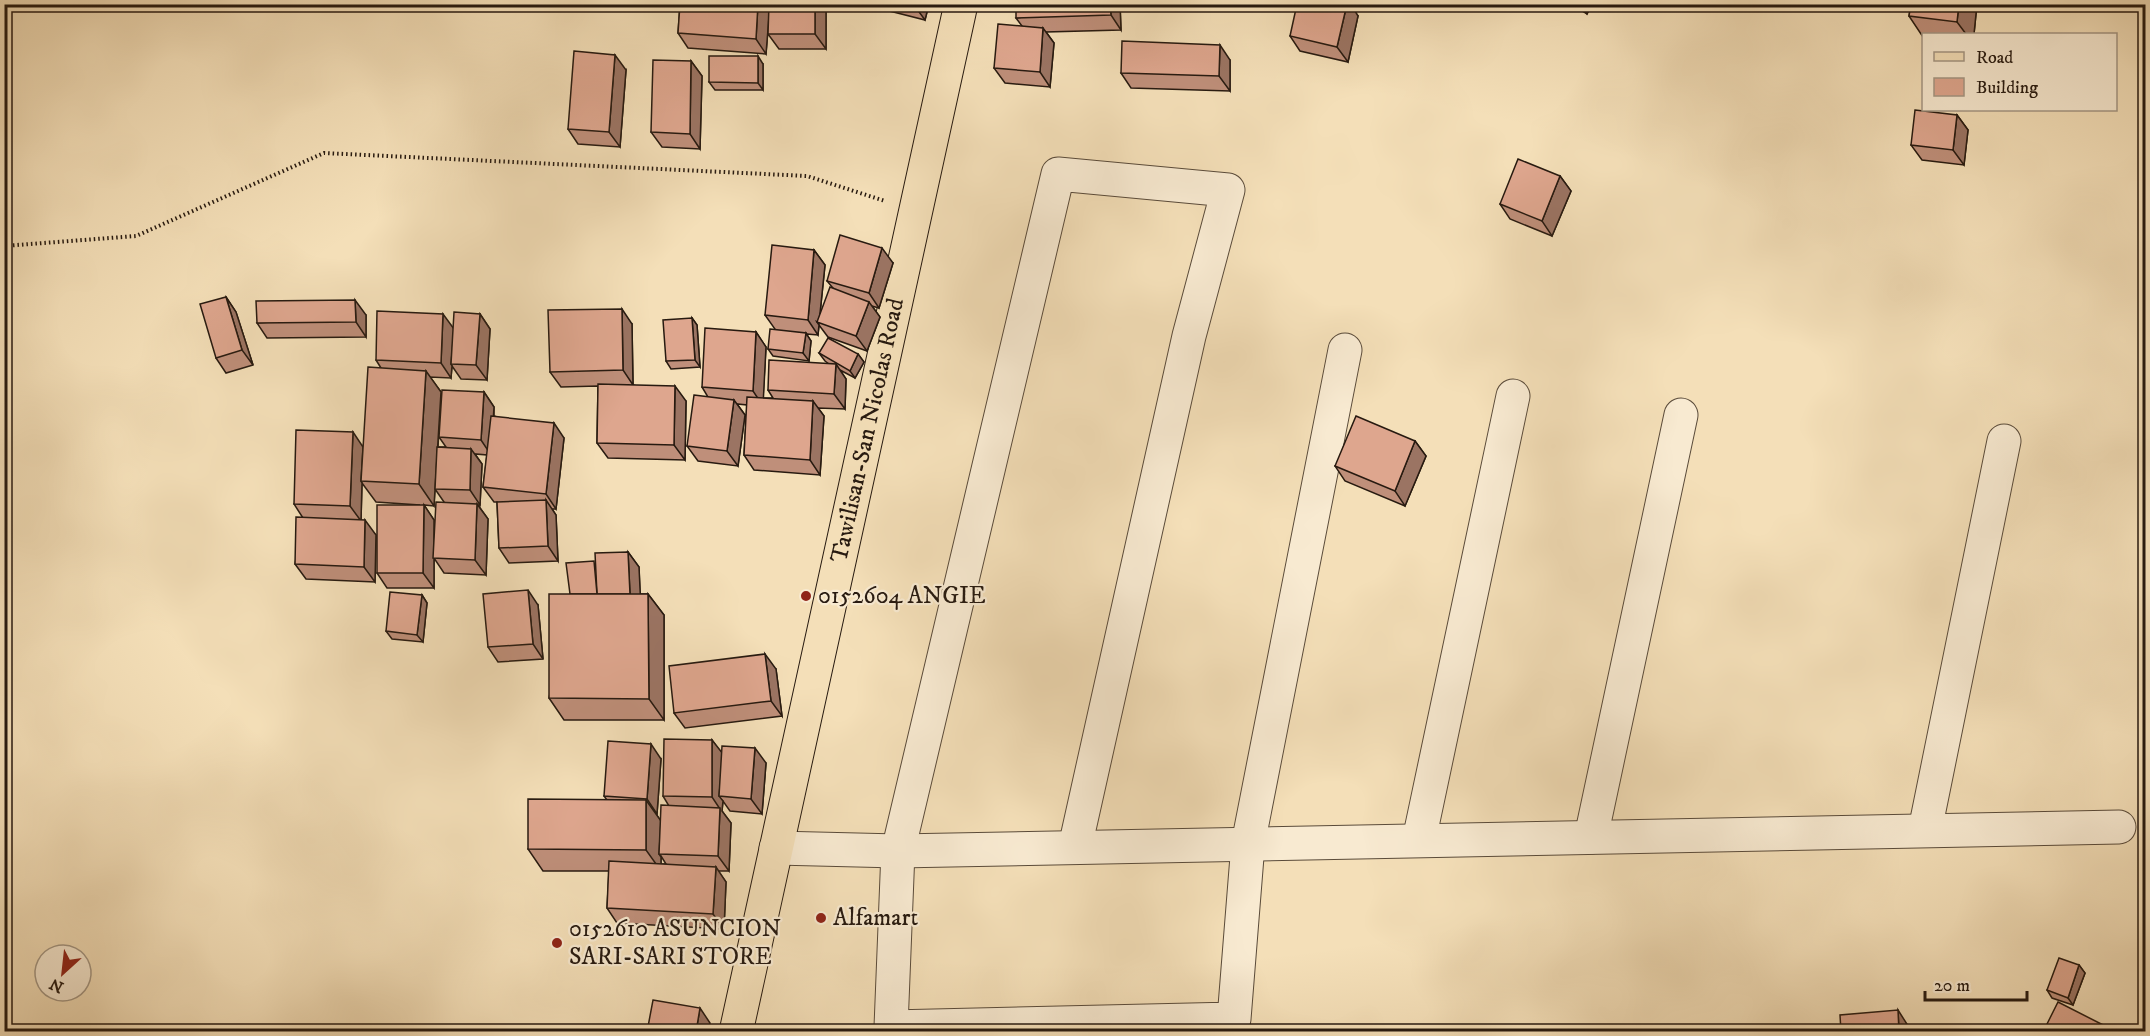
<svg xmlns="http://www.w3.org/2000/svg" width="2150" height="1036" viewBox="0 0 2150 1036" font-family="'IM FELL DW Pica',serif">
<rect width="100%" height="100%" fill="#f4dfb8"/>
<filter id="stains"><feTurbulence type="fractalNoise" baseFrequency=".00333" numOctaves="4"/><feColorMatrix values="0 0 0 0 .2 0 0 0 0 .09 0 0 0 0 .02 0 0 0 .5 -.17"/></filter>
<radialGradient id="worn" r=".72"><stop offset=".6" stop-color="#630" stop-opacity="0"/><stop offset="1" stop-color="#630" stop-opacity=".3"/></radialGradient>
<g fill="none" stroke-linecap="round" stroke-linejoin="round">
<defs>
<g id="minor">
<polyline points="1925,830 2004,441"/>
<polyline points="1591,837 1681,415"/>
<polyline points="1419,840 1513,396"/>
<polyline points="1075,847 1189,336 1228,190 1058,174 898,851 891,1027 1234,1019 1248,844 1345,350"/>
<polyline points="776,848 898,851 2119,827"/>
</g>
<g id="major">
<path id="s1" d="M736,1032L961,4"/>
</g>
</defs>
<use href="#minor" stroke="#5a4b3a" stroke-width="35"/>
<use href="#major" stroke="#271a10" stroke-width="35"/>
<polyline stroke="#271a10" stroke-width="4" stroke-dasharray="1.5 3" stroke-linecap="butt" points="4,246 136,236 324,153 807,176 885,201"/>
<use href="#minor" stroke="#f8ead1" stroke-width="33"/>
<use href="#major" stroke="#f4dfb8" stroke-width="33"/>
</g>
<g fill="#bf8f7a" stroke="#271a10" stroke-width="1.5" fill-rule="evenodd">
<polygon points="680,4 823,4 826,8 826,49 779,49 768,34 769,17 766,54 688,48 678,33"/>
<polygon points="862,4 929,4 925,20"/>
<polygon points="1120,4 1121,30 1046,32 1054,43 1050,87 1005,83 994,68 1022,26 1016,18"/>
<polygon points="1571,4 1592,4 1587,14"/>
<polygon points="1911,4 1977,4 1974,34 1923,34 1923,37 1909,16"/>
<polygon points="1358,16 1348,62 1300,51 1290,36"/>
<polygon points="1230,60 1230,91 1131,88 1121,73"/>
<polygon points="691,61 702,76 700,149 662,147 651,132"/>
<polygon points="763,64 763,90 715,90 709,82"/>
<polygon points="626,70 620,147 578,144 568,129"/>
<polygon points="1957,115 1968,130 1964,165 1922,160 1911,145"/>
<polygon points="1560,176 1571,191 1552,236 1510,219 1500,204"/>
<polygon points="814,250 825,265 820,314 833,288 827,281 893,263 879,308 872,306 880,317 867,351 828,337 819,325 818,335 806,334 811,341 809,361 773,356 768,349 775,329 765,315"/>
<polygon points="226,297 236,312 253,365 226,373 216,358"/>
<path d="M480,314L490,329L487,380L461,379L452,366L451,378L430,377L441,392L438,447H446L439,437L484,392L494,407V416L564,438L556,509H552L556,515L558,561L509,563L499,548L497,502H494L483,487L487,455L475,454L482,464L480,505H478L488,519L486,575L444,573L434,558V588H387L377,573L419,505L376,502L362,483L361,520L376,535L375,582L306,579L295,564L303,518L294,504L363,447L381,368L376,360L453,328ZM435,489L444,502L434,549V520L424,505L434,506Z"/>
<polygon points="366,315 366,337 267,338 257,323"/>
<polygon points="692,318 697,325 700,367 671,369 666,361"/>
<polygon points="632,324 633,385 686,401 685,460 608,458 597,443 598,386 561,387 550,372"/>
<polygon points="756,332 766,347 763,398 773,398 768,390 829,364 825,361 819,353 858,354 864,362 855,378 840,370 846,379 845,409 818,408 824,416 820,475 754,470 744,455 747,405 737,404 745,415 738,466 698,461 687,446 708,397 702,387"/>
<polygon points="1415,441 1426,456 1405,506 1345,481 1335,466"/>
<polygon points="628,552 639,567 640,594 648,594 664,615 664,720 564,720 549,698 570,594 596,563"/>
<polygon points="422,595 427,603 423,642 392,639 386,631"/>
<polygon points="538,605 543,659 498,662 488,647"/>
<polygon points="776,669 782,716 685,728 674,713"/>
<path d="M712,740L722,754L766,763L762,814L730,811L723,801L722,811L731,823L729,871H718L726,882L724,929L617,923L607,908L609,871H543L528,849L607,800L604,796L661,759L657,814H656L660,820L669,806L663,796ZM661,856L666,864H661Z"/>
<polygon points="2079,965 2085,973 2073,1005 2052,998 2047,990"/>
</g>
<g fill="#9b7463" stroke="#271a10" stroke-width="1.5">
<polygon points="758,4 770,4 766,54 756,39"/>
<polygon points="815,4 823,4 826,8 826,49 815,34"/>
<polygon points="914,4 929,4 925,20 914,5"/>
<polygon points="1110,4 1120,4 1121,30 1111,15"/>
<polygon points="1347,4 1351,4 1358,16 1348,62 1337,47"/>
<polygon points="1580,4 1592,4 1587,14"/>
<polygon points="1959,4 1977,4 1974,34 1966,34 1957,22"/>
<polygon points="1043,28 1054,43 1050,87 1040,72"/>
<polygon points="1220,45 1230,60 1230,91 1219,76"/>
<polygon points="615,55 626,70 620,147 609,132"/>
<polygon points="758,56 763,64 763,90 758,83"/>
<polygon points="691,61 702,76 700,149 690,134"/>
<polygon points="1957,115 1968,130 1964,165 1953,150"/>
<polygon points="1560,176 1571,191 1552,236 1542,221"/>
<polygon points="882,248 893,263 879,308 869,293"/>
<polygon points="814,250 825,265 819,323 817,322 819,325 818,335 808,320"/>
<polygon points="226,297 236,312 253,365 242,350"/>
<polygon points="355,300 366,315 366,337 356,322"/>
<polygon points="869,302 880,317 867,351 856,336"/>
<polygon points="622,309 632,324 633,385 623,370"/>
<polygon points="443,314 454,329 451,364 452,366 451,378 441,363"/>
<polygon points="480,314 490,329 487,380 476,365"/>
<polygon points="692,318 697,325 700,367 695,360"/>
<polygon points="756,332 766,347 763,406 753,391"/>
<polygon points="806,333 811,341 809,361 803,353"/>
<polygon points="858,354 864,362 855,378 850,371"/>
<polygon points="836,364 846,379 845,409 834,394"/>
<polygon points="426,371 441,392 434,506 419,484"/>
<polygon points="675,386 686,401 685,460 674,445"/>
<polygon points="484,392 494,407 491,455 481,440"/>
<polygon points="734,400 745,415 738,466 727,451"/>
<polygon points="813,401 824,416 820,475 810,460"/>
<polygon points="554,423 564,438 556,509 546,494"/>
<polygon points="353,432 363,447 361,481 362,483 361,521 350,506"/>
<polygon points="1415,441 1426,456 1405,506 1395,491"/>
<polygon points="471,449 482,464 480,505 470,490"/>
<polygon points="546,500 556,515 558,561 548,546"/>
<polygon points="477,504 488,519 486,575 475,560"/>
<polygon points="424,505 434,520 434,588 423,573"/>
<polygon points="365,520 376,535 375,582 364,567"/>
<polygon points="628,552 639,567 641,609 630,594"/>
<polygon points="528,590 538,605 543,659 533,644"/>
<polygon points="648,594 664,615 664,720 649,699"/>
<polygon points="422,595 427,603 423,642 417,635"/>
<polygon points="765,654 776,669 782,716 771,701"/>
<polygon points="712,740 723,754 719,796 723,801 722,811 731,823 729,871 718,856 720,809 712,797"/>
<polygon points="651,744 661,759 657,814 647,799"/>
<polygon points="755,748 766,763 762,814 751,799"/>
<polygon points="646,800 661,821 659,854 661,857 661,871 646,850"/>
<polygon points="716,867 726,882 724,929 713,914"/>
<polygon points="2079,965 2085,973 2073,1005 2068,998"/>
<polygon points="700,1008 710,1023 709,1032 696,1032"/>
<polygon points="1898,1010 1912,1032 1899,1032"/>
</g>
<g fill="#dea68e" stroke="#271a10" stroke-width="1.5">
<polygon points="680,4 758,4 756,39 678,33"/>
<polygon points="769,4 815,4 815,34 768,34"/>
<polygon points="1016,4 1110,4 1111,15 1016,18"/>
<polygon points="1297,4 1347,4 1337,47 1290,36"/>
<polygon points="1911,4 1959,4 1957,22 1909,16"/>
<polygon points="998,24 1043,28 1040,72 994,68"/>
<polygon points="1122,41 1220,45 1219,76 1121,73"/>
<polygon points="574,51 615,55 609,132 568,129"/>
<polygon points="709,56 758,56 758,83 709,82"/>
<polygon points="653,60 691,61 690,134 651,132"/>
<polygon points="1915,110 1957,115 1953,150 1911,145"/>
<polygon points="1518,159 1560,176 1542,221 1500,204"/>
<polygon points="840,235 882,248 869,293 827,281"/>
<polygon points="772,245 814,250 808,320 765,315"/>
<polygon points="830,287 869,302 856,336 817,322"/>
<polygon points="226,297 242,350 216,358 200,304"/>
<polygon points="355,300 356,322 257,323 256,301"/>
<polygon points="622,309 623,370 550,372 548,310"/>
<polygon points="377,311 443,314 441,363 376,360"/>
<polygon points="454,312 480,314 476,365 451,364"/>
<polygon points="692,318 695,360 666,361 663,320"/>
<polygon points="705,328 756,332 753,391 702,387"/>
<polygon points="770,329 806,333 803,353 768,349"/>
<polygon points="828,338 858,354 850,371 819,353"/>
<polygon points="769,360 836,364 834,394 768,390"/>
<polygon points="368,367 426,371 419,484 361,481"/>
<polygon points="598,384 675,386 674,445 597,443"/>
<polygon points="442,390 484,392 481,440 439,437"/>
<polygon points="694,395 734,400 727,451 687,446"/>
<polygon points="747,397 813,401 810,460 744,455"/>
<polygon points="491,416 554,423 546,494 483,487"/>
<polygon points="1356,416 1415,441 1395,491 1335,466"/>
<polygon points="296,430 353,432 350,506 294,504"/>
<polygon points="437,447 471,449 470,490 435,489"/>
<polygon points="546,500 548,546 499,548 497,502"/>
<polygon points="436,502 477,504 475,560 433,558"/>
<polygon points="377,505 424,505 423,573 377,573"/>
<polygon points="296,517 365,520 364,567 295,564"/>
<polygon points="628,552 630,594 597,594 595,553"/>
<polygon points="594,561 597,594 570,594 566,563"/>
<polygon points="528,590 533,644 488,647 483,594"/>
<polygon points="390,592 422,595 417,635 386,631"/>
<polygon points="549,594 648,594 649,699 549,698"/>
<polygon points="765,654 771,701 674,713 669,666"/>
<polygon points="664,739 712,740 712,797 663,796"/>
<polygon points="608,741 651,744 647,799 604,796"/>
<polygon points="722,746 755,748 751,799 719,796"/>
<polygon points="528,799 646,800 646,850 528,849"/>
<polygon points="661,805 720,808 718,856 659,854"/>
<polygon points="609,861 716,867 713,914 607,908"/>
<polygon points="2059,958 2079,965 2068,998 2047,990"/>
<polygon points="653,1000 700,1008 696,1032 647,1032"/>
<polygon points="2058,1002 2111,1029 2110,1032 2046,1032 2044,1030"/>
<polygon points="1898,1010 1899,1032 1841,1032 1840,1015"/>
<rect x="2144" y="1023" width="1" height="9"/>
<polygon points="2021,1026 2032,1032 2019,1032"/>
</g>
<g fill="#8f2418" stroke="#f8ead1" stroke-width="2">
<circle cx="806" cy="596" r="6"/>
<circle cx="821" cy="918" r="6"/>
<circle cx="557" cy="943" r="6"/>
</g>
<g text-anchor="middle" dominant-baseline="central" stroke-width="4.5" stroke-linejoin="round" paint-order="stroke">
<g font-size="24" fill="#271a10" stroke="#f8ead1">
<text stroke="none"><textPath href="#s1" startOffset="616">Tawilisan-San Nicolas Road</textPath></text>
</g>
<g font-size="24" fill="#271a10" stroke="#f8ead1" text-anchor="start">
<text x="818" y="596">0152604 ANGIE</text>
<text x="833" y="918">Alfamart</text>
<text x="569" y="929">0152610 ASUNCION<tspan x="569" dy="28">SARI-SARI STORE</tspan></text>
</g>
</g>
<rect width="2150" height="1036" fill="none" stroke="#f4dfb8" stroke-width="24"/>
<rect x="6" y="6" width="2138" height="1024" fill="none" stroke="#271a10" stroke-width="3"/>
<rect x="12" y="12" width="2126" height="1012" fill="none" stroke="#271a10" stroke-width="1.5"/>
<rect x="1922" y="33" width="195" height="78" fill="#f8ead1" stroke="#a49784" stroke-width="1.5"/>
<rect x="1934" y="52" width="30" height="9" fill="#f4dfb8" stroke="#a49784" stroke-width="1.5"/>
<text x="1976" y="63" font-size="18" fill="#271a10">Road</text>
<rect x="1934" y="78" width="30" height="18" fill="#dea68e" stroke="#a49784" stroke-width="1.5"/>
<text x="1976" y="93" font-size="18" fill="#271a10">Building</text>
<g transform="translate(63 973) rotate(207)"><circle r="28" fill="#f8ead1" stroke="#a49784" stroke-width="1.5"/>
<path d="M0-4.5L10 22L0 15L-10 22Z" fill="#8f2418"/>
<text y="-9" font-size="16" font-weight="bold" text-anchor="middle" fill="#271a10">N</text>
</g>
<path d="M1925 991v9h102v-9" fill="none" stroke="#271a10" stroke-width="3"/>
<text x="1934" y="991" font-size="18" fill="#271a10" stroke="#f8ead1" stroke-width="4.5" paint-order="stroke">20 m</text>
<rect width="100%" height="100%" filter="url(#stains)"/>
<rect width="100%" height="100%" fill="url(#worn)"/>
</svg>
